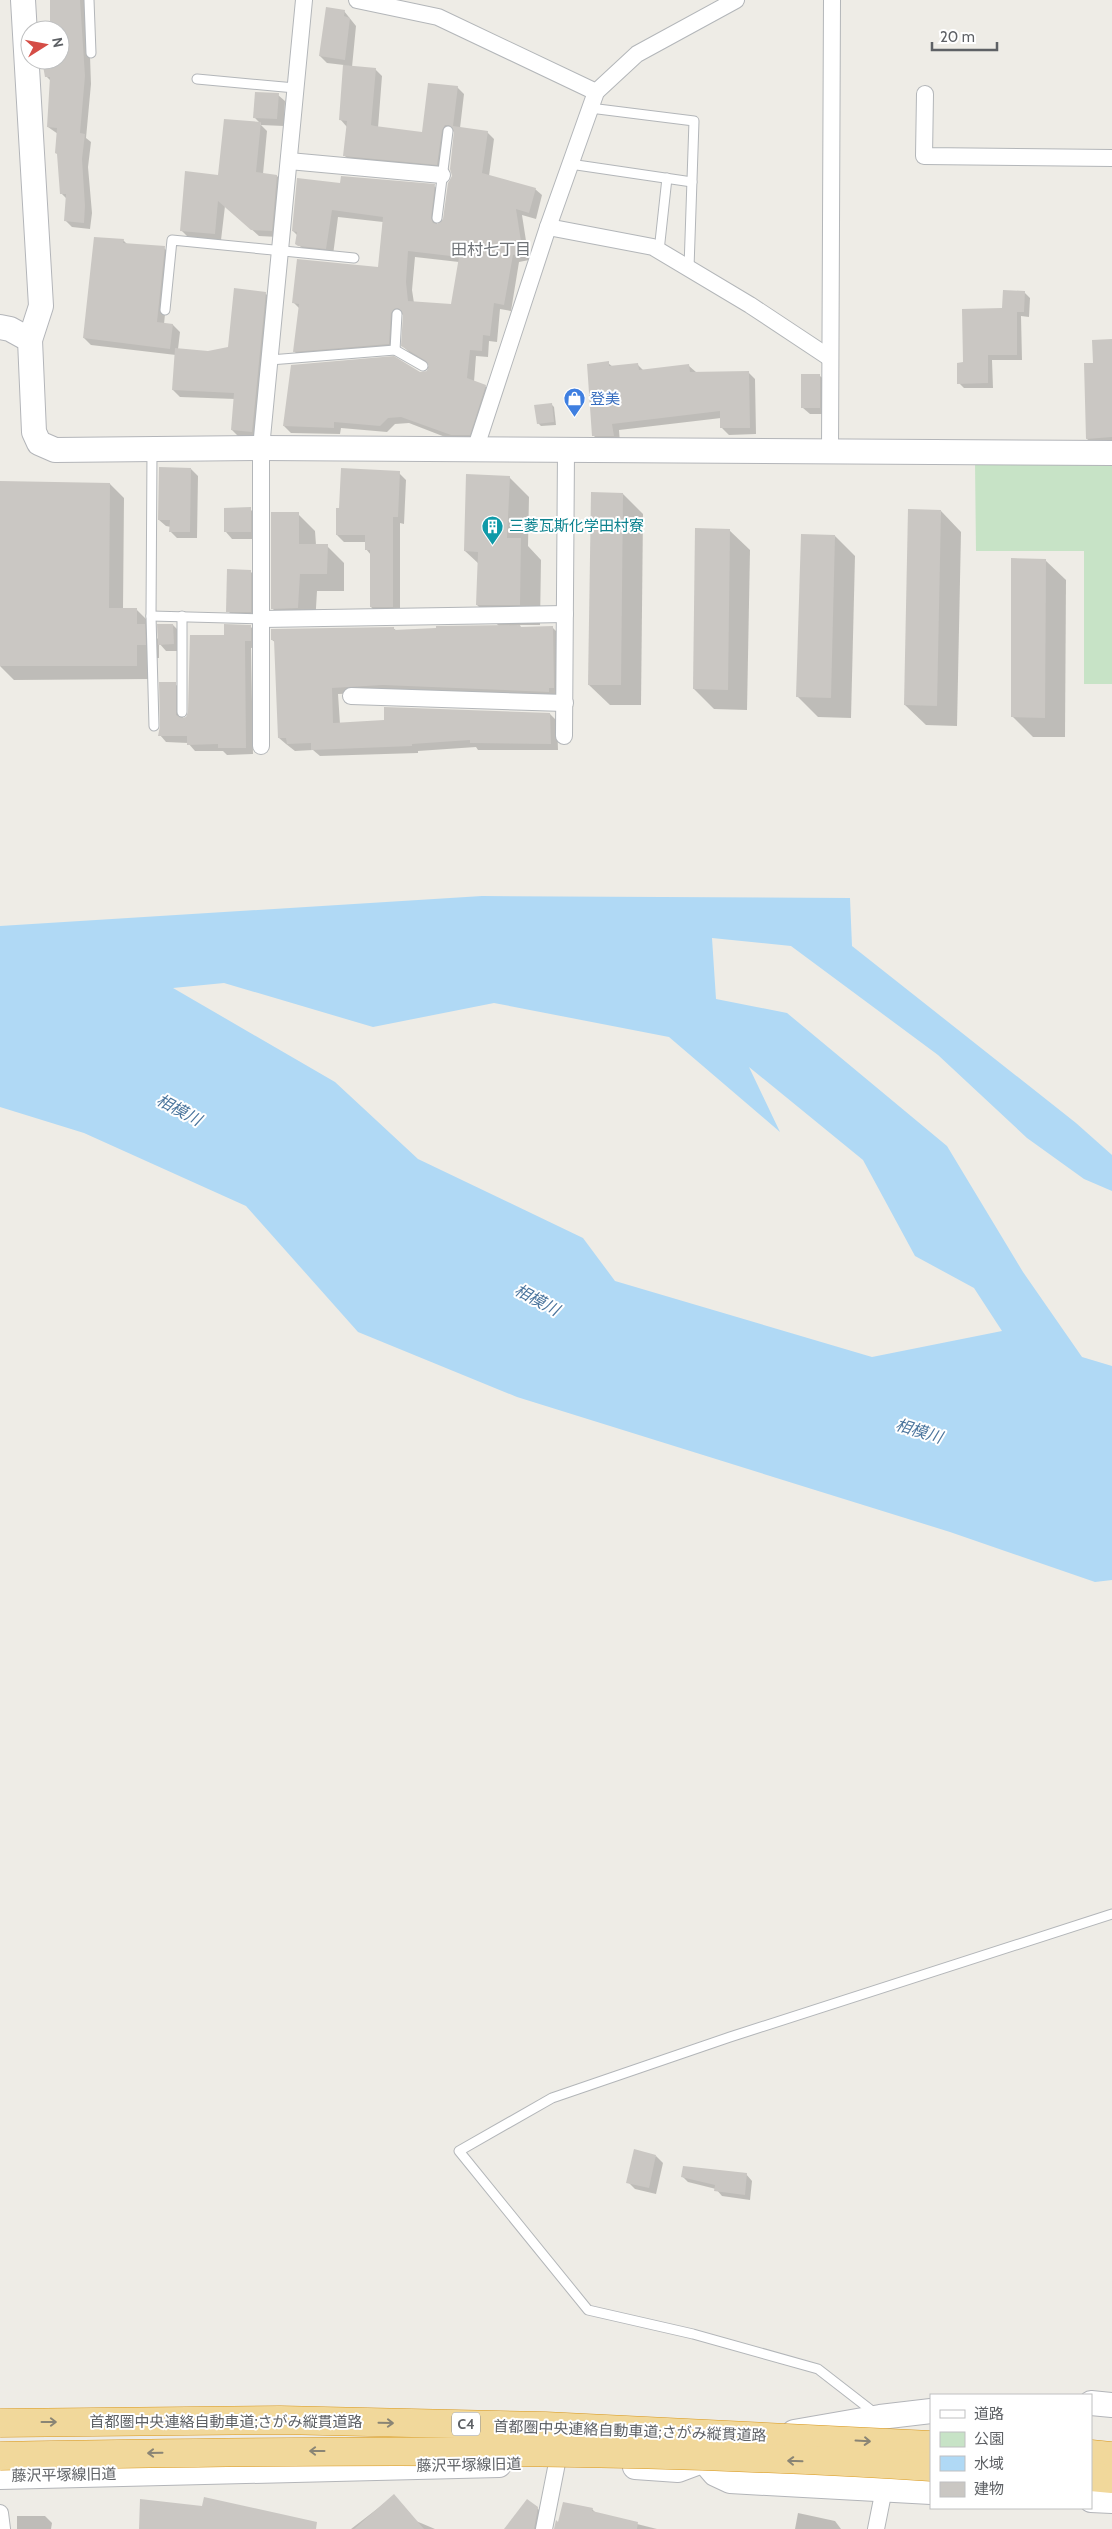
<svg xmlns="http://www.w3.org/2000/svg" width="1112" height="2529" viewBox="0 0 1112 2529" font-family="Cabin,'Noto Sans JP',sans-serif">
<rect width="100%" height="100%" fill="#eeece6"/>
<polygon fill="#c7e3c6" points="975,463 1112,463 1112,684 1084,684 1084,551 976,551"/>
<path fill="#b0d9f5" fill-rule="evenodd" d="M482,896L850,898L852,946L1076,1123L1112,1155V1191L1084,1179L1027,1138L938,1055L791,946L712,938L716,999L787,1013L947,1146L1023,1272L1082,1357L1112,1366V1580L1095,1582L950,1532L517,1397L358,1332L246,1206L84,1133L0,1107V926ZM224,983L373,1027L494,1003L669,1037L780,1132L749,1067L863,1160L915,1256L974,1288L1002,1331L872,1357L615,1281L583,1238L418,1159L335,1082L173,988Z"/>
<g fill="#0003" fill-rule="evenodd">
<polygon points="51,0 88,0 91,84 86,138 91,142 88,167 92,213 90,229 72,227 65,220 67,199 61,193 58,134 48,127 51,81 46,76 44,60 60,60 60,30 52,30"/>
<path d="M344,11L356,26L352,67L375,69L382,76L378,128L423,133L457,87L464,94L460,128L487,132L494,139L489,176L535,189L542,195L536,219L522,215L529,260L519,262L511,311L500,309L497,342L489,341L488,357L476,356L474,382L485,386L492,393L476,441L458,442L409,423L395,424L387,432L341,428L340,434L291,433L284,426L420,373L427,372L429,364L410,353L403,346L404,314L401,315L395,351L301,358L294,351L300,309L294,303L379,268L383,222L338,217L333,255L304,250L297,243L298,236L293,231L341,185L434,186L441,192L437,225L444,220L453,177L455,131L452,132L444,171L351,162L344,155L347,127L340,119L344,65L327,63L320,56ZM415,257L459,262L452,305L414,303L412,290Z"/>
<polygon points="278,95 285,101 284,126 261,125 267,131 263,174 277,176 284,183 278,237 259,236 225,206 221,240 188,237 181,230 220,176 261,124 255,118"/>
<polygon points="123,240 127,244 164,248 171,255 164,324 173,325 180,332 178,349 208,352 229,348 265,293 272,300 259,438 239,437 232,430 235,399 180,397 173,390 176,355 91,345 84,338"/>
<polygon points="1024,292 1030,298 1029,317 1021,316 1022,360 992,360 993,388 964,388 959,383 964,364 1003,310"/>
<polygon points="1112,340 1112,443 1094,445 1087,439 1094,364"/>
<polygon points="608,363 613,367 637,364 644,371 689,366 696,372 748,372 755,379 756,434 729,435 722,428 721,418 619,430 620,443 601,443 594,436"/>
<polygon points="820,376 827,382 827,414 810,414 803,408"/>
<polygon points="551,404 554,407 556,425 541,426 538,423"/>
<polygon points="191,469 198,476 197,538 177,538 170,531 171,527 166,526 159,520"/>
<polygon points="399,473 406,480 404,524 400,523 400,613 378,614 371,607 371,555 366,549 366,542 344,542 337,535"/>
<polygon points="509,477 529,497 528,546 541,560 540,625 517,625 517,627 552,627 559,634 560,694 556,694 556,699 390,692 338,694 340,724 550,714 557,721 558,750 478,750 476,747 418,751 418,753 320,756 313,750 295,751 286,744 279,738 275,642 272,640 393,628 397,631 500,627 477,605 479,564 465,551"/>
<polygon points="0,483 110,484 124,498 123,609 136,609 150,623 150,631 159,640 173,625 180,632 180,651 166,651 159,643 159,658 150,658 150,679 14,680 0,666"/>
<polygon points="623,494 643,514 641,705 610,705 589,685"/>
<polygon points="250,509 257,516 257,539 232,539 226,532"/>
<polygon points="941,511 961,532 957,726 926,725 905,705"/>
<polygon points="298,514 315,531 316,545 327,546 344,563 344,591 317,591 315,625 289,626 272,608"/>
<polygon points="729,530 750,550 747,710 714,709 694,689"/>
<polygon points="835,536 855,556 851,718 818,717 798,697"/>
<polygon points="1045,560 1066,580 1065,737 1033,737 1013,717"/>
<polygon points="250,571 257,578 257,619 235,618 228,611"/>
<polygon points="250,626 257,633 257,647 251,648 253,754 227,755 223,751 195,751 188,743 166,742 160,735 175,684 182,690 183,720 189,715 226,637"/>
<polygon points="656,2156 663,2163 656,2194 635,2189 628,2182"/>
<polygon points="746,2174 752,2181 750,2200 722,2196 716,2189 688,2182 682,2176"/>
<polygon points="394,2496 416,2521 435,2529 351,2529"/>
<polygon points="537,2508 544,2515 542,2529 510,2529"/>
<polygon points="592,2509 597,2514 657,2529 558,2529"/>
<polygon points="798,2513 835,2521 841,2529 795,2529"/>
<polygon points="17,2516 45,2516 52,2523 51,2529 17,2529"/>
</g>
<g fill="#cac7c3" fill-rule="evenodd">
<polygon points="50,0 80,0 85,76 80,133 85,134 82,159 85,206 84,223 64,221 66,194 60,194 57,154 55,153 57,128 47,127 50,77 45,77 42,60 60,60 60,30 50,30"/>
<polygon points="326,7 345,10 344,16 350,18 345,60 319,56"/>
<path d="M343,65L376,68L371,125L375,126L422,132L428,83L458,86L453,126L488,131L482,173L536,188L529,213L516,209L523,254L513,255L504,305L494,303L490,336L483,335L482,351L470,350L467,378L486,385L470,435H451L401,417L388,418L380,426L334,422V428L283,426L291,365L394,356L420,372L427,371L429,366L426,361L401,346L403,314L398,308L394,309L391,313L389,344L293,352L299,304L292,303L297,259L378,267L383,217L332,210L326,249L298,246L295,244L297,232L292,231L297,178L340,183L341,176L435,184L431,218L433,223L437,224L443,219L448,183L452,176L450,169L454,131L449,125H445L442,130L437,165L343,156L347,121L339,120ZM408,251L459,257L451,304L408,301L406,282Z"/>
<polygon points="255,92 279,93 277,119 253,118"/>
<polygon points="224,119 261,122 256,172 277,175 272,231 251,230 218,201 215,234 180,231 185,171 218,175"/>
<polygon points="94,237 124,239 123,243 165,246 157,322 173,324 170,349 83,338"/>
<polygon points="234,288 266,292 252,432 231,430 234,393 172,390 175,348 208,351 228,347"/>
<polygon points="1003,290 1025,291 1024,312 1017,312 1017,355 988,355 988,383 957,384 957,363 963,362 962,309 1002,308"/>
<polygon points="1112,339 1112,437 1086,439 1084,363 1093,363 1092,340"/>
<polygon points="609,361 609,366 638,363 639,370 689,364 690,372 749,371 750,428 720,428 720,411 612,424 614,436 592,436 587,364"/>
<rect x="801" y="374" width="19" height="34"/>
<polygon points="552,403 554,422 537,424 534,405"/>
<polygon points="159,467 191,468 190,532 169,532 170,520 158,520"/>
<polygon points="341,468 400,471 398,517 393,517 393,607 370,607 370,550 365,550 365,535 336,535 336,508 339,508"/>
<polygon points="466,474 510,476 507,538 521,538 520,605 476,605 478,552 464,551"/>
<polygon points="0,481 110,483 109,608 137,608 137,624 145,624 146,645 137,645 137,666 0,666"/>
<polygon points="591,492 623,493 621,685 588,685"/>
<polygon points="251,507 251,532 224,532 224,508"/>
<polygon points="908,509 941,510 937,706 904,705"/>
<polygon points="271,512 299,512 299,544 328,544 327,574 300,574 298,608 271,609"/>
<polygon points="695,528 730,529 728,690 693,689"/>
<polygon points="801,534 835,535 831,698 796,697"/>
<polygon points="1011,558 1046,559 1045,718 1011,717"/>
<polygon points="227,569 251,570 251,612 226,612"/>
<polygon points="157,624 173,624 174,644 158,645"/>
<polygon points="224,624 251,625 251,641 245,641 246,748 218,748 218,744 187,745 187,736 158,736 160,726 159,682 176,682 176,715 182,718 186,717 188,712 190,635 224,635"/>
<polygon points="520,625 521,627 553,626 554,688 549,688 549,692 383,685 332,688 333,723 384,720 384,707 550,713 551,744 470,743 470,740 412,744 412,746 311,750 311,743 287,744 286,738 278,738 274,640 271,640 271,629 394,627 394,630 436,628 436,626"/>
<polygon points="634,2149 656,2155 649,2188 626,2183"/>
<polygon points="683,2166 747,2173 745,2195 714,2191 715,2185 681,2177"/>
<polygon points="394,2494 424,2529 354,2529"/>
<polygon points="204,2497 317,2522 316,2529 139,2529 140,2499 202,2506"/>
<polygon points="527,2499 538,2507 534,2529 504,2529"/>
<polygon points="563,2502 593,2508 592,2511 638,2522 637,2529 554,2529 556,2520 558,2522"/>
</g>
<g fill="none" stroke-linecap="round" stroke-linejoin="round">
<defs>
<g id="lane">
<polyline points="89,0 91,53"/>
<polyline points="197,79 295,88"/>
<polyline points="590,108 694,121 689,268"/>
<polyline points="570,164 692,182"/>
<polyline points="437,218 448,131"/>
<polyline points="659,251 667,178"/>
<polyline points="165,310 172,240 354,258"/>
<polyline points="395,350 397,314"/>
<polyline points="270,360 395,350 423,366"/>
<polyline points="152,451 151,616 154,726"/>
<polyline points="151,616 262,619"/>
<polyline points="182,712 182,616"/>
<polyline points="876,2414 818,2369 693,2334 588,2310 459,2151 552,2098 730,2037 1112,1914"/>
</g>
<g id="street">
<polyline points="357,0 438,17 596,92"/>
<polyline points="925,94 924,156 1112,158"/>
<polyline points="289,161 442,175"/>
<polyline points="548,227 653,247 750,305 830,358"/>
<polyline points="475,450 548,227 596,92 637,54 736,0"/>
<polyline points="830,451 832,0"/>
<polyline points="262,619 565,614"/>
<polyline points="351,696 565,703"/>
<polyline points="564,736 566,451"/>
<polyline points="261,746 261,448 304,0"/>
<polyline points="0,2513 2,2529"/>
<polyline points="544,2529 557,2463"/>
<polyline points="876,2529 884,2489"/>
</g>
<g id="secondary">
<polyline points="23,0 41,306 30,340"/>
<polyline points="0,327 10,329 30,340 34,432 39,443 55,450 261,448 1112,453"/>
<polyline points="1091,2403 1112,2405"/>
<polyline points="794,2432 880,2417 931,2411"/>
<polyline points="703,2460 715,2474 730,2481 931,2492"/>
<polyline points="635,2467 678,2470 710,2458"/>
<polyline points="0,2477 499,2465"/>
<polyline points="1091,2500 1112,2501"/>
</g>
<g id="highway">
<polyline points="1091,2454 1112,2456"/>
<polyline points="1091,2477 1112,2479"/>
</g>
</defs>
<use href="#lane" stroke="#b3b6b9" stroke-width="11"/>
<use href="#street" stroke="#b3b6b9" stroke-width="18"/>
<use href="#secondary" stroke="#b3b5b9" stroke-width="26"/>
<use href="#highway" stroke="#d9981c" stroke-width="29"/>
<use href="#lane" stroke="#fff" stroke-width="9"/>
<use href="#street" stroke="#fff" stroke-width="16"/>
<use href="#secondary" stroke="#fff" stroke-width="24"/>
<use href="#highway" stroke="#f1d89b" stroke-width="28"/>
<defs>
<g id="highway-bridge">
<polyline points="0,2423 280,2420 545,2426 931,2445"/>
<path d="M0,2456C310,2450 621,2447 931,2467"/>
</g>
</defs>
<use href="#highway-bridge" stroke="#d9981c" stroke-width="29" stroke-linecap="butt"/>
<use href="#highway-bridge" stroke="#f1d89b" stroke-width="28"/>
</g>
<defs><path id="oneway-shaft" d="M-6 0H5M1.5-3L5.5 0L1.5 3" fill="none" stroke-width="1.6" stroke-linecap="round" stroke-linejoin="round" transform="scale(1.25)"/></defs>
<g stroke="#8a8575">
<use href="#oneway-shaft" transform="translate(49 2422)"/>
<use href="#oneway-shaft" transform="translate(386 2423) rotate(1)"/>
<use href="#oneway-shaft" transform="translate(863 2441) rotate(3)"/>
<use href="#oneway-shaft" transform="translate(317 2451) rotate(-180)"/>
<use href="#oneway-shaft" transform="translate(155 2453) rotate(179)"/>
<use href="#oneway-shaft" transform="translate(795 2461) rotate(-178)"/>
</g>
<defs>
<symbol id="shop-pin" viewBox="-11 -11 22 30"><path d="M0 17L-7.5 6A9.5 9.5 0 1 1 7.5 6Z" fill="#3f7fe0" stroke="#fff"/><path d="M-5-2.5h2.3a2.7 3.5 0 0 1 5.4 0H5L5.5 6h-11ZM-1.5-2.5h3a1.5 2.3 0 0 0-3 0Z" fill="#fff"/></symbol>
<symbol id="building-pin" viewBox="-11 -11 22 30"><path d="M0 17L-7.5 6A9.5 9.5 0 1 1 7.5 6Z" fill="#0f9aa8" stroke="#fff"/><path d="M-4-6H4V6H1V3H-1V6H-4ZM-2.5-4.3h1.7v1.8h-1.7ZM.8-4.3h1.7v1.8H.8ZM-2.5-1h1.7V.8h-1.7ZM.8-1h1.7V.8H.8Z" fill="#fff"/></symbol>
</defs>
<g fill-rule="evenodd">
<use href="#shop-pin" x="562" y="386" width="25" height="34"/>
<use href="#building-pin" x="480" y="514" width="25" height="34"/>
</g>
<g text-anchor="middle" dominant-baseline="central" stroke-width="4" stroke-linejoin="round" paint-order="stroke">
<rect fill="#fff" stroke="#8e9093" stroke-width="1" x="452" y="2412.5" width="28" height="23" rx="4"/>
<g font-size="14" font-weight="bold" fill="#5e6165">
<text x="466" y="2424">C4</text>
</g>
<g font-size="15" fill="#366cbe" stroke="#fff" text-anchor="start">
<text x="590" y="399">登美</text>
</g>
<g font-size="15" fill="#0d838f" stroke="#fff" text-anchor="start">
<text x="509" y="526">三菱瓦斯化学田村寮</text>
</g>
<g font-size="15" fill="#5e6165" stroke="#fff">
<text x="226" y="2422">首都圏中央連絡自動車道;さがみ縦貫道路</text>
<text transform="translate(630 2431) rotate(2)">首都圏中央連絡自動車道;さがみ縦貫道路</text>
<text transform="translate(469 2465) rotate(-1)">藤沢平塚線旧道</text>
<text transform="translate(64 2475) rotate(-1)">藤沢平塚線旧道</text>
</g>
<g font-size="16" fill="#6f7377" stroke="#fff">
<text x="491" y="249">田村七丁目</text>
</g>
<g font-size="16" font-style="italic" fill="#4b759d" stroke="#fff">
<text transform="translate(179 1110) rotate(28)">相模川</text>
<text transform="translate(537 1300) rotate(28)">相模川</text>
<text transform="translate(919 1431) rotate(17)">相模川</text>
</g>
</g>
<rect x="930" y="2394" width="162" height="115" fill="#ffffff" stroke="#bfc0c1"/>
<rect x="940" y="2410" width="25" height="8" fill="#ffffff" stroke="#bfc0c1"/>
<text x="974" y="2419" font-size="15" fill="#5e6165">道路</text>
<rect x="940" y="2432" width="25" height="15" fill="#c7e3c6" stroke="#bfc0c1"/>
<text x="974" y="2444" font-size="15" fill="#5e6165">公園</text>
<rect x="940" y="2456" width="25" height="15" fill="#b0d9f5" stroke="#bfc0c1"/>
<text x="974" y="2469" font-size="15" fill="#5e6165">水域</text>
<rect x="940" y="2482" width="25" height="15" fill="#cac7c3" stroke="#bfc0c1"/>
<text x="974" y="2494" font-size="15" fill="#5e6165">建物</text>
<g transform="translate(45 45) rotate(79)"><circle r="24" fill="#ffffff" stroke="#bfc0c1"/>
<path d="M0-4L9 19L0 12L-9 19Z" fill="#d54d46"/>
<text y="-8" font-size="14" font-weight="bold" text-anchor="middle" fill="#5e6165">N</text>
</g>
<path d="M932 42v8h65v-8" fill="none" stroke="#5e6165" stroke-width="2.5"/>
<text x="940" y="42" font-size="15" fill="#5e6165" stroke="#ffffff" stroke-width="4" paint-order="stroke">20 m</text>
</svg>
